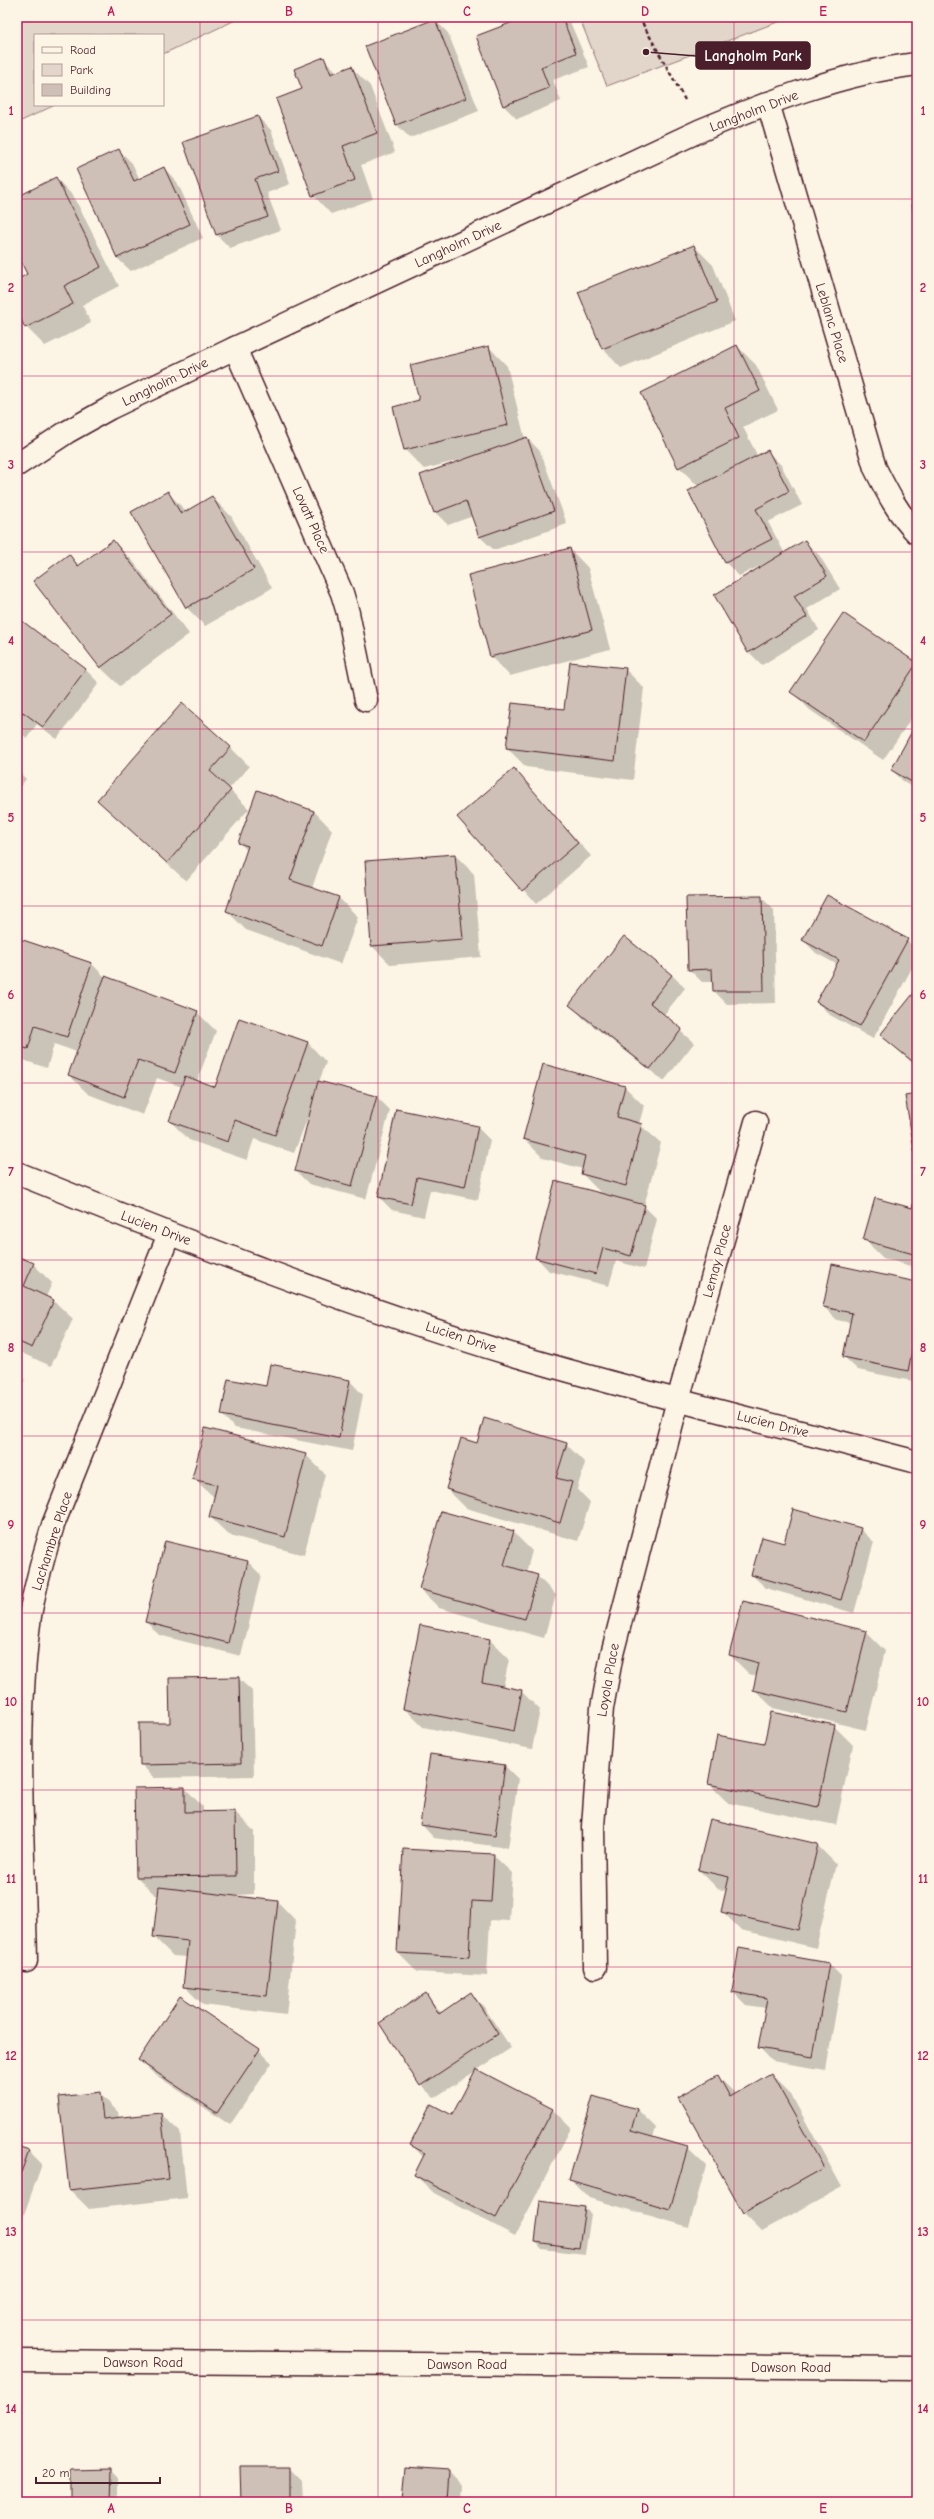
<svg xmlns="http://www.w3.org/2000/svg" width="934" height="2519" viewBox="0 0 934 2519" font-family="'Comic Neue',sans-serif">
<rect width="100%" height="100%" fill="#fcf5e5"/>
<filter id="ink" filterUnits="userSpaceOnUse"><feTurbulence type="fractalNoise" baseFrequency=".025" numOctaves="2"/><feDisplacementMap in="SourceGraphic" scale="8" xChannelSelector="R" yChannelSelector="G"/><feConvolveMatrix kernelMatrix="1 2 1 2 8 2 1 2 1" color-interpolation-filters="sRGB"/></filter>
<g filter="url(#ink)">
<g fill="#e2d5ca" stroke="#967a7a">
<polygon points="17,17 242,17 163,54 163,35 35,35 35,105 55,105 17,123"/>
<polygon points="579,17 791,17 607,86"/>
</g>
<g fill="#0003">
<polygon points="529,17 568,17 589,67 553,80 561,101 517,119 503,105"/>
<polygon points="435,20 448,33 479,111 410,138 397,125"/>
<polygon points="324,59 338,73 352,68 370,86 395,152 361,165 373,199 331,214 313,195 303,89"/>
<polygon points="258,117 271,130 290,184 267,193 281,230 230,248 217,235 184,143"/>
<polygon points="119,150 132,163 140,180 164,168 177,182 203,238 131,271 117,258"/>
<polygon points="56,178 74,197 119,286 82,305 91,323 45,346 26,327 17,308 17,281 29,275 17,252 17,198"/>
<polygon points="694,246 713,265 735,321 621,368 603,349"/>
<polygon points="737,346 756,365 778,410 743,427 758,457 768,452 781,465 802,505 768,522 785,554 805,542 819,555 840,589 807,609 819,630 762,665 749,652 779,557 739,576 726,563 690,492 699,487 679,467"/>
<polygon points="489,347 507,366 525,439 527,438 540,451 567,524 494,550 480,537 473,516 448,525 435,512 468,458 424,469 405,450 420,401"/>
<polygon points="168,493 187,512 212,497 231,516 272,588 205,626 186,607"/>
<polygon points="113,541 132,560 189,634 120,686 101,668 35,581 68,555 80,566"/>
<polygon points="570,549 588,568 610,649 510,676 491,657 469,576"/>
<polygon points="17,619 86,670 99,683 57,739 37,724 27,738 17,731"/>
<polygon points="916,664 917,710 883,760 810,710 791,691"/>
<polygon points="625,669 644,688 633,780 526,767 507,748"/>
<polygon points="917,724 917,790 905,783 892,770"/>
<polygon points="230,747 249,766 229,789 249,809 186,881 98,800"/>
<polygon points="17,770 26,779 17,791"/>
<polygon points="513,770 591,856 536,904 459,817"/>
<polygon points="314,811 332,830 312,888 339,898 358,917 341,964 246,930 227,911 248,851 239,842"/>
<polygon points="455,855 474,874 481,957 391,965 372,946"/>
<polygon points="761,897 774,910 776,1003 727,1004 714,991 714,982 702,982 689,969"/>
<polygon points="17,939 92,964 105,977 197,1012 216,1031 197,1081 215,1088 308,1043 326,1062 319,1082 377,1097 390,1110 366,1199 309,1184 296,1171 314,1101 294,1153 254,1139 247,1160 189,1140 170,1121 182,1087 157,1078 143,1115 88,1094 69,1075 77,1052 54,1044 47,1068 17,1058"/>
<polygon points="803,940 907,940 917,950 917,959 873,1039 830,1015 817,1002 838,965 816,953"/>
<polygon points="672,975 685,988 663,1016 694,1043 664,1081 584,1019 571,1005"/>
<polygon points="917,990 917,1067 881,1035"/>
<polygon points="543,1065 625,1087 644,1106 639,1124 661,1143 644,1206 657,1219 644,1269 616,1261 609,1286 549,1271 536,1257 603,1195 582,1174 583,1169 543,1158 524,1139"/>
<polygon points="477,1127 490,1140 478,1200 430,1190 424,1217 392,1210 379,1197"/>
<polygon points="917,1194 917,1268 883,1258 864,1239 912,1210"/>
<polygon points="17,1257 33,1264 52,1283 46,1297 54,1301 73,1319 51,1366 17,1351"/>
<polygon points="917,1283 917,1382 858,1370 844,1357 851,1323 837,1320 824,1307"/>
<polygon points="271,1365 350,1381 363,1395 352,1451 235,1428 222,1415 267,1387"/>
<polygon points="17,1372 25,1380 17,1396"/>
<polygon points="206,1429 306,1455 325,1474 304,1555 229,1535 210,1517 215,1498 193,1478"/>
<polygon points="477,1444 566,1444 585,1463 577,1489 590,1502 578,1541 466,1508 447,1489"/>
<polygon points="860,1529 874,1542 854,1613 766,1588 752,1575 785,1545"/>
<polygon points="513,1532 532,1551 526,1573 537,1576 556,1595 544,1638 439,1608 420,1589"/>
<polygon points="166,1542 248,1562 261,1575 241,1656 159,1635 146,1622"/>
<polygon points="421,1626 490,1640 509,1659 503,1688 521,1691 540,1710 532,1749 423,1727 404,1708"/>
<polygon points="866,1632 885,1651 866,1730 773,1708 754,1689 757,1676 749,1674 730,1655"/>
<polygon points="238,1678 252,1691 254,1776 154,1778 141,1764 171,1724"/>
<polygon points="834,1726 853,1745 836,1825 728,1803 709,1784 765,1746"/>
<polygon points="505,1766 518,1779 508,1848 434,1838 421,1824"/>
<polygon points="185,1788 203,1807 203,1812 235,1812 254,1831 254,1894 224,1896 278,1902 296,1921 286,2015 203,2005 184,1986 187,1957 173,1956 154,1937 159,1895 155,1895 137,1877"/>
<polygon points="817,1845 836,1864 816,1948 741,1930 722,1911 727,1891 718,1889 699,1870"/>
<polygon points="493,1855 512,1873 509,1921 490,1920 487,1976 417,1972 398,1953"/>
<polygon points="829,1964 842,1977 826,2070 772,2061 759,2047 766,2008 746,2005 733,1992"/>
<polygon points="425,1994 442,2013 471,1994 484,2007 511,2048 477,2070 552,2109 571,2128 515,2236 434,2193 415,2175 424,2158 412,2145 452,2116 477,2070 434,2098 421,2085"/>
<polygon points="259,2050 272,2063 230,2125 153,2073 139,2060"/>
<polygon points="771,2074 790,2093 842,2187 762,2231 744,2213 717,2076 736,2094"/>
<polygon points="99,2093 118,2112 119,2118 161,2114 180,2132 187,2198 89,2209 70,2190 60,2098"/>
<polygon points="594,2097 637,2109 656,2128 653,2138 687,2148 706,2166 689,2227 589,2198 570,2179"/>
<polygon points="17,2147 29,2151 42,2164 22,2220 17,2219"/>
<polygon points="584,2208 591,2214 585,2254 542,2249 536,2242"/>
<polygon points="289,2468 302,2481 303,2502 242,2502"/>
<polygon points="111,2470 118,2477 118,2502 71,2502"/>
<polygon points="449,2471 462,2485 461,2502 403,2502"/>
</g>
<g fill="#cfc0b7" stroke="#4a1f2b">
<polygon points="526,17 562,17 576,53 541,67 549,88 503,106 476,36"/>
<polygon points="435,19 466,98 396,125 365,46"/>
<polygon points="324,57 331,74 352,66 377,133 343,146 355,180 312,196 276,99 302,89 294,69"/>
<polygon points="258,116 278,171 255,179 268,217 216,235 183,142"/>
<polygon points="119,149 134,181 164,167 190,224 117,258 76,169"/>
<polygon points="56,177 101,267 64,286 73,304 25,328 17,311 17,280 27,274 17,254 17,197"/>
<polygon points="917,203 917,224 912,205"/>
<polygon points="694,245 717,302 602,349 578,292"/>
<polygon points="737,345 760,391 725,408 739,438 678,468 641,393"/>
<polygon points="489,346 508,425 404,450 393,407 419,400 410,365"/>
<polygon points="527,437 554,511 479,537 466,501 434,513 420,475"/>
<polygon points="768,450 789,491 756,509 772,539 725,563 688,491"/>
<polygon points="168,491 181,514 212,496 254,569 186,608 131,512"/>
<polygon points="113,540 171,614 100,668 33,581 69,554 78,566"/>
<polygon points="805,540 827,576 794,596 807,617 748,653 714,595"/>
<polygon points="570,548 592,630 490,657 468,575"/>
<polygon points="843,613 917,663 864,742 790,692"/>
<polygon points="17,617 86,669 43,727 23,712 17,720"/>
<polygon points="570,662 626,668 615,761 506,748 512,703 564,709"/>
<polygon points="182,703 231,747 210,771 231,790 167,863 97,800"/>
<polygon points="917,722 917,785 891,770"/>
<polygon points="514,768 578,843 522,891 457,817"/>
<polygon points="257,790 314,811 290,880 339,897 322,946 226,911 248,846 238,843"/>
<polygon points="455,854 463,939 371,946 365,861"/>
<polygon points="827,895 908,939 860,1026 816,1002 839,960 802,940"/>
<polygon points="762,896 764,991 713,991 712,969 688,970 686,897"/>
<polygon points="624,936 672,975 650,1003 682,1029 650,1069 569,1005"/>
<polygon points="17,938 92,963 67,1037 35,1026 28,1049 17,1046"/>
<polygon points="105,976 198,1011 175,1073 138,1060 124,1097 68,1075"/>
<polygon points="917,989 917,1065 880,1035"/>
<polygon points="239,1018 308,1042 275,1135 235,1120 228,1142 169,1121 185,1076 215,1087"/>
<polygon points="543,1064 625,1086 617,1117 642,1124 626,1186 581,1174 585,1156 523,1139"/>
<polygon points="318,1081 377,1096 352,1186 295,1171"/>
<polygon points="917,1094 917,1155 915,1155 905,1096"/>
<polygon points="396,1109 478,1126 465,1187 417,1177 411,1204 378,1197"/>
<polygon points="555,1181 645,1205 631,1256 603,1248 596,1274 535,1258"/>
<polygon points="917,1190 917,1255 863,1240 875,1198 912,1208"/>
<polygon points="17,1256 34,1263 24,1286 54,1300 32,1348 17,1341"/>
<polygon points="832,1264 917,1282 917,1326 908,1371 843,1357 852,1313 823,1307"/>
<polygon points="270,1364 350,1380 339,1438 221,1415 228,1379 266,1386"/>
<polygon points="484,1418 567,1443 556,1478 572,1482 560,1523 446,1489 461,1438 477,1443"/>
<polygon points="205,1428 306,1454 285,1537 209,1517 217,1485 192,1479"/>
<polygon points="793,1509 861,1528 841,1600 751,1575 762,1537 784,1543"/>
<polygon points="441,1511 514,1531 504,1565 538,1575 525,1619 419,1589"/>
<polygon points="165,1541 248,1561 228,1643 145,1622"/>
<polygon points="743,1601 867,1631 847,1712 753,1690 759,1663 729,1655"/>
<polygon points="420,1625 490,1639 482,1682 522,1690 514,1731 403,1709"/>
<polygon points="239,1677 241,1763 140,1765 139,1723 170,1723 169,1678"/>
<polygon points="771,1712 835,1725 818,1807 708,1784 717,1735 764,1744"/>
<polygon points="430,1754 505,1765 495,1836 420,1825"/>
<polygon points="185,1787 185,1812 235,1811 236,1876 136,1877 134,1788"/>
<polygon points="710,1819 818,1844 798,1930 721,1912 729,1877 698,1870"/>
<polygon points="403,1849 494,1854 491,1902 472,1901 469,1957 397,1953"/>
<polygon points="159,1887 278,1901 267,1996 183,1987 188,1941 153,1937"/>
<polygon points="739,1947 829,1963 813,2057 758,2048 767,1998 732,1992"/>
<polygon points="471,1992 498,2034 420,2086 379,2023 426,1993 439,2014"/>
<polygon points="180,1996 260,2049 217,2113 138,2060"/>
<polygon points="476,2069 553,2109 496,2218 414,2175 425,2153 410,2145 431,2104 452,2115"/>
<polygon points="771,2073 824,2168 743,2213 678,2097 718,2075 730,2097"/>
<polygon points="100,2092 103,2119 161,2113 169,2179 69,2190 59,2097"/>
<polygon points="593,2096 637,2109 631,2131 688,2147 670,2209 569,2180"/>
<polygon points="17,2146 29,2150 17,2184"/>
<polygon points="540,2201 585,2207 579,2248 535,2242"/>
<polygon points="240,2467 290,2467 290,2502 241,2502"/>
<polygon points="405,2467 449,2470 447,2502 402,2502"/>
<polygon points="112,2469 111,2502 70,2502 70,2470"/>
</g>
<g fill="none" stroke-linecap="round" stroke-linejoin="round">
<defs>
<g id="minor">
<path d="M768,103L875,468C887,492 898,514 917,533"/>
<polyline points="235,348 342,593 348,613 366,700"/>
<path d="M17,465L67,432L110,408L235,348L699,131C768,102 842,73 917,64"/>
<path d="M17,1173C181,1239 347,1305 517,1356C649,1395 784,1427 917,1462"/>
<path d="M26,1961C24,1847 14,1730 30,1616C35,1585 44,1555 53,1525L169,1234"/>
<polyline points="595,1967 593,1826 602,1708 612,1654 678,1400 756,1122"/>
</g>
<polyline id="major" points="17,2361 917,2368"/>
</defs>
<use href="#minor" stroke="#4a1f2b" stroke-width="25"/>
<use href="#major" stroke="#4a1f2b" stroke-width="25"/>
<polyline stroke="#4a1f2b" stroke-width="2.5" stroke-dasharray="4 3" stroke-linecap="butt" points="639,17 685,100"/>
<use href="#minor" stroke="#fcf5e5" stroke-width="22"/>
<use href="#major" stroke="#fcf5e5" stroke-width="22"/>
</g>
</g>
<path fill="none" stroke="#c2185b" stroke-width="1" stroke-opacity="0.55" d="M200,17V2502M378,17V2502M556,17V2502M734,17V2502M17,199H917M17,376H917M17,552H917M17,729H917M17,906H917M17,1083H917M17,1260H917M17,1436H917M17,1613H917M17,1790H917M17,1967H917M17,2143H917M17,2320H917"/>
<g text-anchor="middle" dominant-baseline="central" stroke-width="3" stroke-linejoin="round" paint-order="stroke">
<g font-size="14" fill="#4a1f2b" stroke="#fcf5e5">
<text transform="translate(754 111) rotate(-21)">Langholm Drive</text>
<text transform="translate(458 244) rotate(-25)">Langholm Drive</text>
<text transform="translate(832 323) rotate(73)">Leblanc Place</text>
<text transform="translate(165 382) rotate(-26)">Langholm Drive</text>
<text transform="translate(311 520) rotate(66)">Lovatt Place</text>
<text transform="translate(156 1228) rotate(21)">Lucien Drive</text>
<text transform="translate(717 1261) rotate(-75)">Lemay Place</text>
<text transform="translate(461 1337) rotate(18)">Lucien Drive</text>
<text transform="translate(773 1424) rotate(14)">Lucien Drive</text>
<text transform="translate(52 1541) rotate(-72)">Lachambre Place</text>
<text transform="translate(608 1680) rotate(-80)">Loyola Place</text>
<text x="143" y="2362">Dawson Road</text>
<text x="467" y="2364">Dawson Road</text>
<text x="791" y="2367">Dawson Road</text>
</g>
</g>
<path fill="none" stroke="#4a1f2b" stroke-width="1.5" d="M646 52L696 56"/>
<circle fill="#4a1f2b" stroke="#fcf5e5" stroke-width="1.5" cx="646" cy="52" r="4"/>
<rect fill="#4a1f2b" stroke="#4a1f2b" stroke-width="1.5" x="696" y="42" width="114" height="27" rx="4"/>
<g font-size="15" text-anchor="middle" font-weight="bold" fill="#fff">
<text x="753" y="61">Langholm Park</text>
</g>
<rect width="934" height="2519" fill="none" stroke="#fcf5e5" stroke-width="44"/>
<rect x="34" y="34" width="130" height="72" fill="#fcf5e5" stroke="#b59f9b"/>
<rect x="42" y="47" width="20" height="6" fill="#fcf5e5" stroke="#b59f9b"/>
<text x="70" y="54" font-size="12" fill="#4a1f2b">Road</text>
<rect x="42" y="64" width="20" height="12" fill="#e2d5ca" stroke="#b59f9b"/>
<text x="70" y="74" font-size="12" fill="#4a1f2b">Park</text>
<rect x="42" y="84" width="20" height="12" fill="#cfc0b7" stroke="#b59f9b"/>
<text x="70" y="94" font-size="12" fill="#4a1f2b">Building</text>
<path d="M36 2477v6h124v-6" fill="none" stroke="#4a1f2b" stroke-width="2"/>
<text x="42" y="2477" font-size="12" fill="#4a1f2b" stroke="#fcf5e5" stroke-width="3" paint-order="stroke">20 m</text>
<rect x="22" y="22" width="890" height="2475" fill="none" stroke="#c2185b" stroke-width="1.5"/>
<g font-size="13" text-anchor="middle" font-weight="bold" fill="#c2185b">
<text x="111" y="16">A</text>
<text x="289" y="16">B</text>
<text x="467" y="16">C</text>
<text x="645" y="16">D</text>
<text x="823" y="16">E</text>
<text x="11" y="115">1</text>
<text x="923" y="115">1</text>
<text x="11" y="292">2</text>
<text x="923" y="292">2</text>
<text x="11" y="469">3</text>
<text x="923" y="469">3</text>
<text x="11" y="645">4</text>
<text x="923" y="645">4</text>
<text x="11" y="822">5</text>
<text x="923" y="822">5</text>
<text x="11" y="999">6</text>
<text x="923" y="999">6</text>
<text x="11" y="1176">7</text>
<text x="923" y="1176">7</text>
<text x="11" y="1352">8</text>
<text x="923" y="1352">8</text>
<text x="11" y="1529">9</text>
<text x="923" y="1529">9</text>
<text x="11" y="1706">10</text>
<text x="923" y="1706">10</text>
<text x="11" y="1883">11</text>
<text x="923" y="1883">11</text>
<text x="11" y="2060">12</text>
<text x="923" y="2060">12</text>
<text x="11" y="2236">13</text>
<text x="923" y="2236">13</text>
<text x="11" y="2413">14</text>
<text x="923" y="2413">14</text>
<text x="111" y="2513">A</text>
<text x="289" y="2513">B</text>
<text x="467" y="2513">C</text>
<text x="645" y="2513">D</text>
<text x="823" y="2513">E</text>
</g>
</svg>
